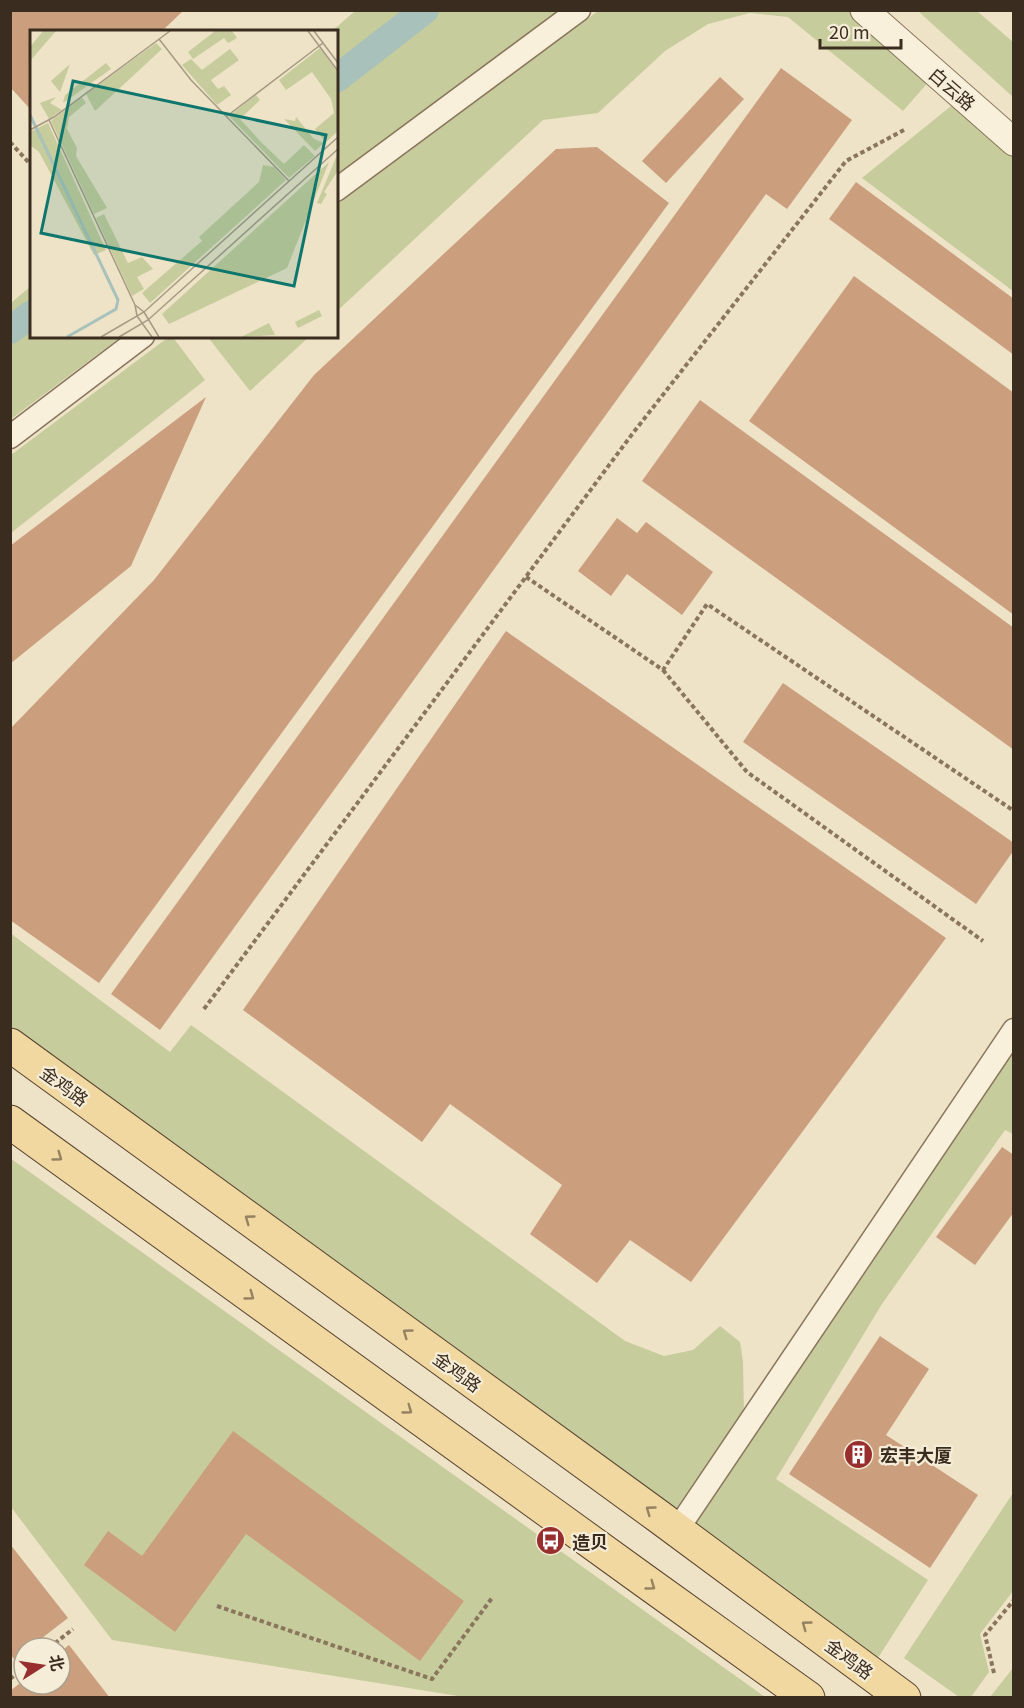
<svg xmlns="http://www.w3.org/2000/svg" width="1024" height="1708" viewBox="0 0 1024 1708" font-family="Georgia,'Noto Sans SC',serif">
<rect width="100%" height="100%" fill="#eee3c7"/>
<g fill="#c6cc9b">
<polygon points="355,11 558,11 336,176 336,32 331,32"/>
<polygon points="598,11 851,11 931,79 903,111 788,17 750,13 708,24 665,51 598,113 543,120 336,312 336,205"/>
<polygon points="918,11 977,11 1013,42 1013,97"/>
<polygon points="956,102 1013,153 1013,291 862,178"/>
<polygon points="31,286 32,336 122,336 11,419 11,303"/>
<polygon points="170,336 172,336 205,380 11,533 11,455"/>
<polygon points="207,336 310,336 250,391"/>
<polygon points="10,933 170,1052 191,1025 625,1341 664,1356 693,1350 720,1326 740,1342 743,1362 744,1416 675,1513 11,1030"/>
<polygon points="1011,1056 1014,1058 1013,1134 1005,1130 882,1304 776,1479 928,1580 874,1664 693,1528"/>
<polygon points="10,1158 765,1697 464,1697 112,1640 11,1507"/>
<polygon points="1013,1493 1013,1591 980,1634 989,1672 971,1697 959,1697 904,1658"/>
<polygon points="1013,1668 1013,1697 990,1697"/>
</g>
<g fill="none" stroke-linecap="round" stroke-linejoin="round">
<g stroke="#a8c2bb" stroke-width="28">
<polyline points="336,79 425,10"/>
<polyline points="10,330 32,314"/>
</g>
</g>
<g fill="#cb9f7e">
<polygon points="10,10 184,10 161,32 32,32 32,111 10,87"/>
<polygon points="781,68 852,120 787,209 766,194 160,1030 111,994"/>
<polygon points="720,77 744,99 666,183 642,161"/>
<polygon points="597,147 669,203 99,983 10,920 10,729 154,580 314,375 556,149"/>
<polygon points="856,182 1014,299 1014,355 829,219"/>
<polygon points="854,276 1014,393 1014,615 749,421"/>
<polygon points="206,397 131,566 10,664 10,546"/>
<polygon points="700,400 1014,628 1014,750 642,481"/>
<polygon points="617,518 637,533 646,522 713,572 682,615 627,574 611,596 578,571"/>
<polygon points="506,631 946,938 691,1282 630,1240 597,1283 530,1234 562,1185 450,1104 422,1142 243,1010"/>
<polygon points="783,683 1014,843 1014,850 976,904 743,742"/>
<polygon points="1002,1147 1014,1155 1014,1212 975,1265 936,1237"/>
<polygon points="880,1336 929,1369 886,1435 978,1495 930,1568 789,1474"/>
<polygon points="233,1431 464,1601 420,1661 246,1534 175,1632 84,1565 108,1531 142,1556"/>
<polygon points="10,1544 68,1618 29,1648 24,1648 24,1652 14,1659 10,1654"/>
<polygon points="69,1645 110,1698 10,1698 10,1691 24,1680 24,1684 60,1684 60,1652"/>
</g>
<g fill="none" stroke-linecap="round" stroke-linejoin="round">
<defs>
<g id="minor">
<polyline points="336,190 579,10"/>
<polyline points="10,437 143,336"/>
<polyline points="677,1530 1014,1030"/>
</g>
<polyline id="tertiary" points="864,10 1014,142"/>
<g id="primary">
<polyline points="10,1045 658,1516 904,1698"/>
<polyline points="10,1122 645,1581 808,1698"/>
</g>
</defs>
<use href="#minor" stroke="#8a755d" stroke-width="25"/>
<use href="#tertiary" stroke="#8a755d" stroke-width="29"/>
<use href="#primary" stroke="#584330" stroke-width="35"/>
<g stroke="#8a755d" stroke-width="4" stroke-dasharray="4.5 3" stroke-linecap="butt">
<polyline points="10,142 32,166"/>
<polyline points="526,577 663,670 707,604 1014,811"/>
<polyline points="663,670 747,772 983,941"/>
<polyline points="204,1009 633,433 846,161 904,130"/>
<polyline points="217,1606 432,1679 492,1598"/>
<polyline points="49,1648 73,1629"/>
<polyline points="994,1673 985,1635 1014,1600"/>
<polyline points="10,1679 24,1668"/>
</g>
<use href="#minor" stroke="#f9f0db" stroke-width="22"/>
<use href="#tertiary" stroke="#f9f0db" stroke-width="27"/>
<use href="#primary" stroke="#f0d8a0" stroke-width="33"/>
</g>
<defs><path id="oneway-chevron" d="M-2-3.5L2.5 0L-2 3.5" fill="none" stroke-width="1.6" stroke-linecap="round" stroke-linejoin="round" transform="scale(1.5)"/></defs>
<g stroke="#958260">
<use href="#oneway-chevron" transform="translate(58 1157) rotate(36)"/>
<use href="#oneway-chevron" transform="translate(249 1219) rotate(-144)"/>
<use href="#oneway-chevron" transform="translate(250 1296) rotate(36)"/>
<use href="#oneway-chevron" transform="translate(407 1333) rotate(-144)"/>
<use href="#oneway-chevron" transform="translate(408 1410) rotate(36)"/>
<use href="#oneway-chevron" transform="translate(650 1510) rotate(-144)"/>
<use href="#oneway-chevron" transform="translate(651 1586) rotate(36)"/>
<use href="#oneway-chevron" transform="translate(806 1625) rotate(-144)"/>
</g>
<defs>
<symbol id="building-disc" viewBox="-11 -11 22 22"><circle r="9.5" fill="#982e2d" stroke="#f5edd7"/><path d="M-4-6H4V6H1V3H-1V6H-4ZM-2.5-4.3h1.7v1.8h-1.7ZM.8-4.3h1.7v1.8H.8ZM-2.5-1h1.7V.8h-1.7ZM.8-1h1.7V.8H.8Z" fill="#fff"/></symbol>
<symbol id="bus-disc" viewBox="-11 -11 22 22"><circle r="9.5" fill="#982e2d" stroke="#f5edd7"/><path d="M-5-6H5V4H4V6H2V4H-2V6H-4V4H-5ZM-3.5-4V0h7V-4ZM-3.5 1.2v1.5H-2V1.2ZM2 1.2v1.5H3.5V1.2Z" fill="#fff"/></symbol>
</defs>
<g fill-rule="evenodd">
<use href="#building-disc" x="842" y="1438" width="33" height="33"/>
<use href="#bus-disc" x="534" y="1524" width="33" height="33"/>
</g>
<g text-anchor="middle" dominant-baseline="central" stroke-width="4.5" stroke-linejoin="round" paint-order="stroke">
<g font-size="18" fill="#3a2d20" stroke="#f5edd7">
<text transform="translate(953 88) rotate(41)">白云路</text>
<text transform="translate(65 1085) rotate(36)">金鸡路</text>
<text transform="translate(458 1371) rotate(36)">金鸡路</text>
<text transform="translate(850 1658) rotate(36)">金鸡路</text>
</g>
<g font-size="18" font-weight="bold" fill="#3a2d20" stroke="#f5edd7" text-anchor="start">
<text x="880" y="1454">宏丰大厦</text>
<text x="572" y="1541">造贝</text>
</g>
</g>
<g transform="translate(30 30)">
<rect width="308" height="308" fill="#eee3c7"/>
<path d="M13,1H26L0,31V17ZM185,1H202L207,8L198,13L194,8L163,29L158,22ZM126,13L132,19L65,81L56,64ZM290,18L307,41V102L296,112L285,99L304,83L301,69L282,42L256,60L249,50ZM200,19L209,30L181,50L188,59L194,56L201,65L187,75L152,35L161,29L172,40ZM76,33L81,39L33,73L35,65ZM40,34L30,62L21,51ZM226,65L230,70L210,89L232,113L254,134L274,115L285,126L259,148L199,86ZM26,67L20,73L32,80L19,89L10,73ZM52,67L56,73L39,87L37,99L47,118L46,126L77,178L64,184L21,91ZM266,87L284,109L294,113L285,121L254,89L265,91ZM18,93L76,220L64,225L9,122L0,115V102ZM307,125V142L294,162L297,164L291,174L287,173ZM299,132L257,238L139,294L132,284ZM233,135L244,137L256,150L120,273L112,263L172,211L169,207L229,152ZM74,184L98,233L112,227L123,239L107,247L114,259L102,266L66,188ZM289,280L292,286L268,298L265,292ZM239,293L245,305L211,307Z" fill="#c6cc9b"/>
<path fill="none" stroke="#a8c2bb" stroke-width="3" d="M0,85L88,270L86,279L37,307"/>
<path fill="none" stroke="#a69a84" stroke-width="1.5" d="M278,1L308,41M284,1L308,33M129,9L161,50L259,151M197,86L293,13M19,90L105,275M0,100L24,87L140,1M114,282L129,307M107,286L105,275L114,282M107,286L122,307M71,307L114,282L308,107M89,307L118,290L308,119"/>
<path fill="#0f766e" fill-opacity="0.15" stroke="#0f766e" stroke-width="3" d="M43,51L296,105L264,256L11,203Z"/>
<rect width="308" height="308" fill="none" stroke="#3a2d20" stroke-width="3"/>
</g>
<rect width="1024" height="1708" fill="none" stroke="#3a2d20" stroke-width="24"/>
<g transform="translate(42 1666) rotate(78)"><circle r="28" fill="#f5edd7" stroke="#aaa08e" stroke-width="1.5"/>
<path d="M0-4.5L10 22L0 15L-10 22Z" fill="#982e2d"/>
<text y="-9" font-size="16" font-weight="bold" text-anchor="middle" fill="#3a2d20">北</text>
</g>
<path d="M820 39v9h81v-9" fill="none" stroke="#3a2d20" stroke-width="3"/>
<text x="829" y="39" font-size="18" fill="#3a2d20" stroke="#f5edd7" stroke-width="4.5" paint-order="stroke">20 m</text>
</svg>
